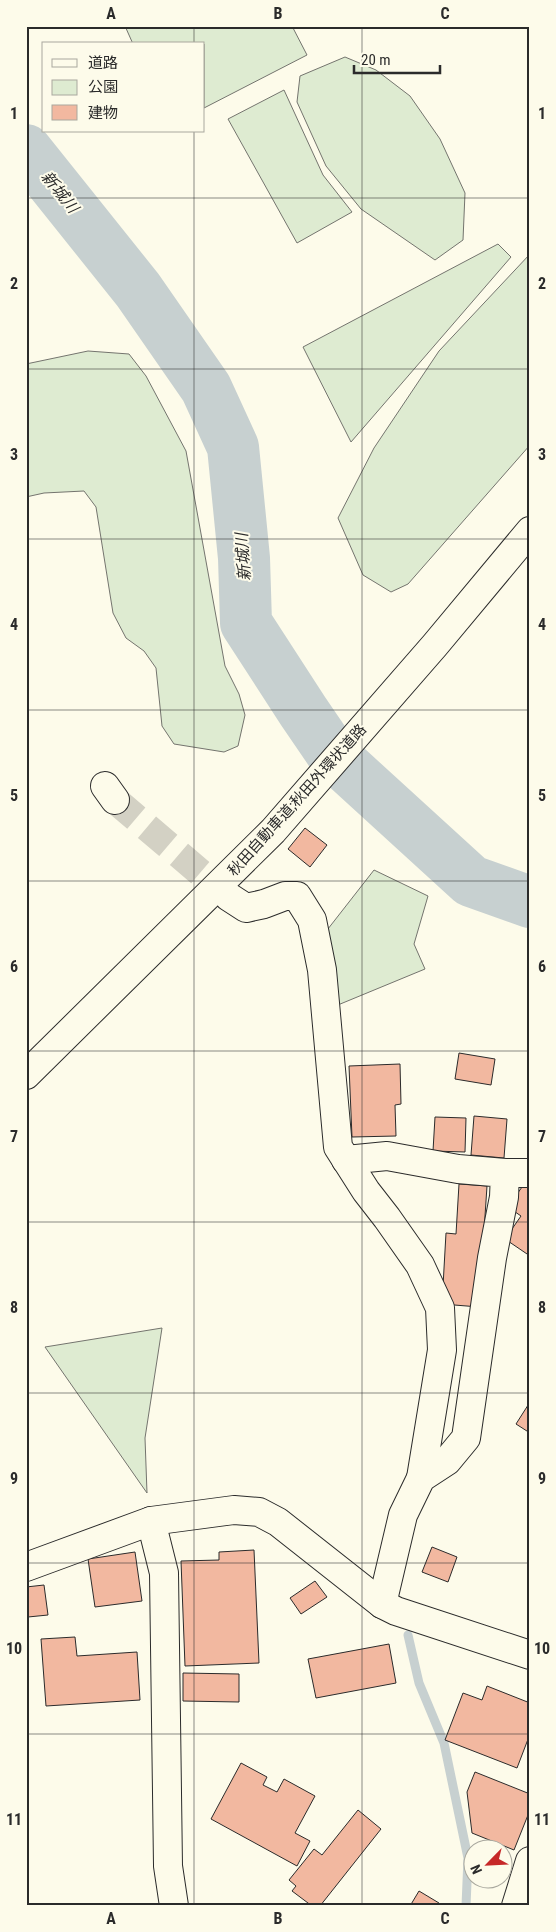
<svg xmlns="http://www.w3.org/2000/svg" width="556" height="1932" viewBox="0 0 556 1932" font-family="'Roboto Condensed','Noto Sans JP',sans-serif">
<rect width="100%" height="100%" fill="#fdfbea"/>
<g fill="#deebd1" stroke="#74746e">
<polygon points="125,26 292,26 307,55 204,108 204,44 133,44"/>
<polygon points="345,57 376,70 410,96 440,139 465,193 463,240 435,260 361,209 326,166 297,102 300,76"/>
<polygon points="284,90 323,175 352,212 297,243 228,119"/>
<polygon points="498,244 511,257 351,442 303,347"/>
<polygon points="530,254 530,445 408,584 391,592 363,575 338,518 374,448 439,351"/>
<polygon points="88,351 129,354 146,376 186,451 225,666 239,694 245,715 238,746 224,752 174,744 162,726 156,668 144,651 126,638 113,613 96,507 84,491 44,493 26,497 26,364"/>
<polygon points="374,870 428,896 414,944 425,969 333,1007 324,934"/>
<polygon points="162,1328 145,1438 147,1493 45,1347"/>
</g>
<g fill="none" stroke-linecap="round" stroke-linejoin="round">
<polyline stroke="#c7d0d0" stroke-width="9" points="408,1635 419,1683 444,1743 468,1858 466,1906"/>
<polyline stroke="#c7d0d0" stroke-width="52" points="26,150 138,290 206,388 233,447 244,558 246,623 303,711 333,755 471,881 530,902"/>
</g>
<g fill="#f2b8a0" stroke="#2b2b2b">
<polygon points="305,828 327,845 310,867 288,849"/>
<polygon points="459,1053 495,1059 491,1085 455,1079"/>
<polygon points="400,1064 401,1104 395,1105 396,1136 352,1137 349,1066"/>
<polygon points="474,1116 507,1119 504,1158 471,1155"/>
<polygon points="435,1117 466,1118 465,1152 433,1151"/>
<polygon points="529,1177 530,1178 530,1256 505,1239 521,1216 508,1207"/>
<polygon points="459,1184 487,1186 479,1307 442,1304 446,1233 456,1234"/>
<polygon points="530,1402 530,1433 516,1424"/>
<polygon points="432,1547 457,1557 448,1582 422,1572"/>
<polygon points="254,1550 259,1663 185,1666 181,1561 219,1560 219,1552"/>
<polygon points="135,1552 142,1601 95,1607 88,1559"/>
<polygon points="315,1581 327,1597 301,1614 290,1598"/>
<polygon points="44,1585 48,1615 28,1617 26,1587"/>
<polygon points="75,1637 77,1656 137,1652 140,1700 46,1706 41,1639"/>
<polygon points="389,1644 396,1683 316,1698 308,1659"/>
<polygon points="183,1673 239,1674 239,1702 183,1701"/>
<polygon points="487,1686 530,1703 530,1734 517,1768 445,1740 463,1693 482,1700"/>
<polygon points="241,1763 267,1777 263,1785 277,1792 284,1779 315,1796 295,1833 310,1841 297,1866 211,1819"/>
<polygon points="475,1772 530,1794 530,1810 514,1850 472,1833 467,1792"/>
<polygon points="358,1810 381,1829 320,1906 312,1906 292,1891 296,1886 289,1880 314,1849 322,1855"/>
<polygon points="419,1891 439,1903 437,1906 410,1906"/>
</g>
<g fill="none" stroke-linecap="round" stroke-linejoin="round">
<polyline stroke="#d3d1c4" stroke-width="28" stroke-dasharray="28 14" stroke-linecap="butt" points="115,800 229,897"/>
<defs>
<g id="minor">
<polyline points="105,786 115,800"/>
<polyline points="229,897 246,908 264,904 285,896 297,896 312,920 322,970 338,1147 366,1191 387,1218 420,1265 440,1308 442,1350 421,1478"/>
<polyline points="346,1160 387,1156 458,1169 505,1173 504,1197 492,1258 466,1438 447,1461 421,1478 403,1515 382,1604"/>
<polyline points="505,1173 530,1173"/>
<polyline points="151,1521 164,1573 168,1866 174,1906"/>
<polyline points="26,1567 151,1521 234,1510 259,1512 278,1522 382,1604 396,1611 530,1655"/>
<polyline points="516,1906 530,1861"/>
</g>
<polyline id="highway" points="26,1075 273,831 435,645 530,531"/>
</defs>
<use href="#minor" stroke="#2b2b2b" stroke-width="30"/>
<use href="#highway" stroke="#2b2b2b" stroke-width="30"/>
<use href="#minor" stroke="#fdfbea" stroke-width="28"/>
<use href="#highway" stroke="#fdfbea" stroke-width="28"/>
</g>
<path fill="none" stroke="#2b2b2b" stroke-width="1" stroke-opacity="0.55" d="M194,26V44M362,26V1906M194,131V1906M26,198H530M26,369H530M26,539H530M26,710H530M26,881H530M26,1051H530M26,1222H530M26,1393H530M26,1563H530M26,1734H530"/>
<g text-anchor="middle" dominant-baseline="central" stroke-width="4" stroke-linejoin="round" paint-order="stroke">
<g font-size="15" fill="#2b2b2b" stroke="#fdfbea">
<text transform="translate(297 800) rotate(-48)">秋田自動車道;秋田外環状道路</text>
</g>
<g font-size="16" font-style="italic" fill="#2b2b2b" stroke="#fdfbea">
<text transform="translate(60 192) rotate(51)">新城川</text>
<text transform="translate(243 557) rotate(-94)">新城川</text>
</g>
</g>
<rect width="556" height="1932" fill="none" stroke="#fdfbea" stroke-width="55"/>
<rect x="42" y="42" width="162" height="90" fill="#fdfbea" stroke="#a9a89e"/>
<rect x="52" y="59" width="25" height="8" fill="#fdfbea" stroke="#a9a89e"/>
<text x="88" y="68" font-size="15" fill="#2b2b2b">道路</text>
<rect x="52" y="80" width="25" height="15" fill="#deebd1" stroke="#a9a89e"/>
<text x="88" y="92" font-size="15" fill="#2b2b2b">公園</text>
<rect x="52" y="105" width="25" height="15" fill="#f2b8a0" stroke="#a9a89e"/>
<text x="88" y="118" font-size="15" fill="#2b2b2b">建物</text>
<g transform="translate(488 1864) rotate(246)"><circle r="24" fill="#fdfbea" stroke="#a9a89e"/>
<path d="M0-4L9 19L0 12L-9 19Z" fill="#c62828"/>
<text y="-8" font-size="14" font-weight="bold" text-anchor="middle" fill="#2b2b2b">N</text>
</g>
<path d="M354 65v8h86v-8" fill="none" stroke="#2b2b2b" stroke-width="2.5"/>
<text x="361" y="65" font-size="15" fill="#2b2b2b" stroke="#fdfbea" stroke-width="4" paint-order="stroke">20 m</text>
<rect x="28" y="28" width="500" height="1876" fill="none" stroke="#2b2b2b" stroke-width="2"/>
<g font-size="16" text-anchor="middle" font-weight="bold" fill="#2b2b2b">
<text x="111" y="19">A</text>
<text x="278" y="19">B</text>
<text x="445" y="19">C</text>
<text x="14" y="119">1</text>
<text x="542" y="119">1</text>
<text x="14" y="289">2</text>
<text x="542" y="289">2</text>
<text x="14" y="460">3</text>
<text x="542" y="460">3</text>
<text x="14" y="630">4</text>
<text x="542" y="630">4</text>
<text x="14" y="801">5</text>
<text x="542" y="801">5</text>
<text x="14" y="972">6</text>
<text x="542" y="972">6</text>
<text x="14" y="1142">7</text>
<text x="542" y="1142">7</text>
<text x="14" y="1313">8</text>
<text x="542" y="1313">8</text>
<text x="14" y="1484">9</text>
<text x="542" y="1484">9</text>
<text x="14" y="1654">10</text>
<text x="542" y="1654">10</text>
<text x="14" y="1825">11</text>
<text x="542" y="1825">11</text>
<text x="111" y="1924">A</text>
<text x="278" y="1924">B</text>
<text x="445" y="1924">C</text>
</g>
</svg>
